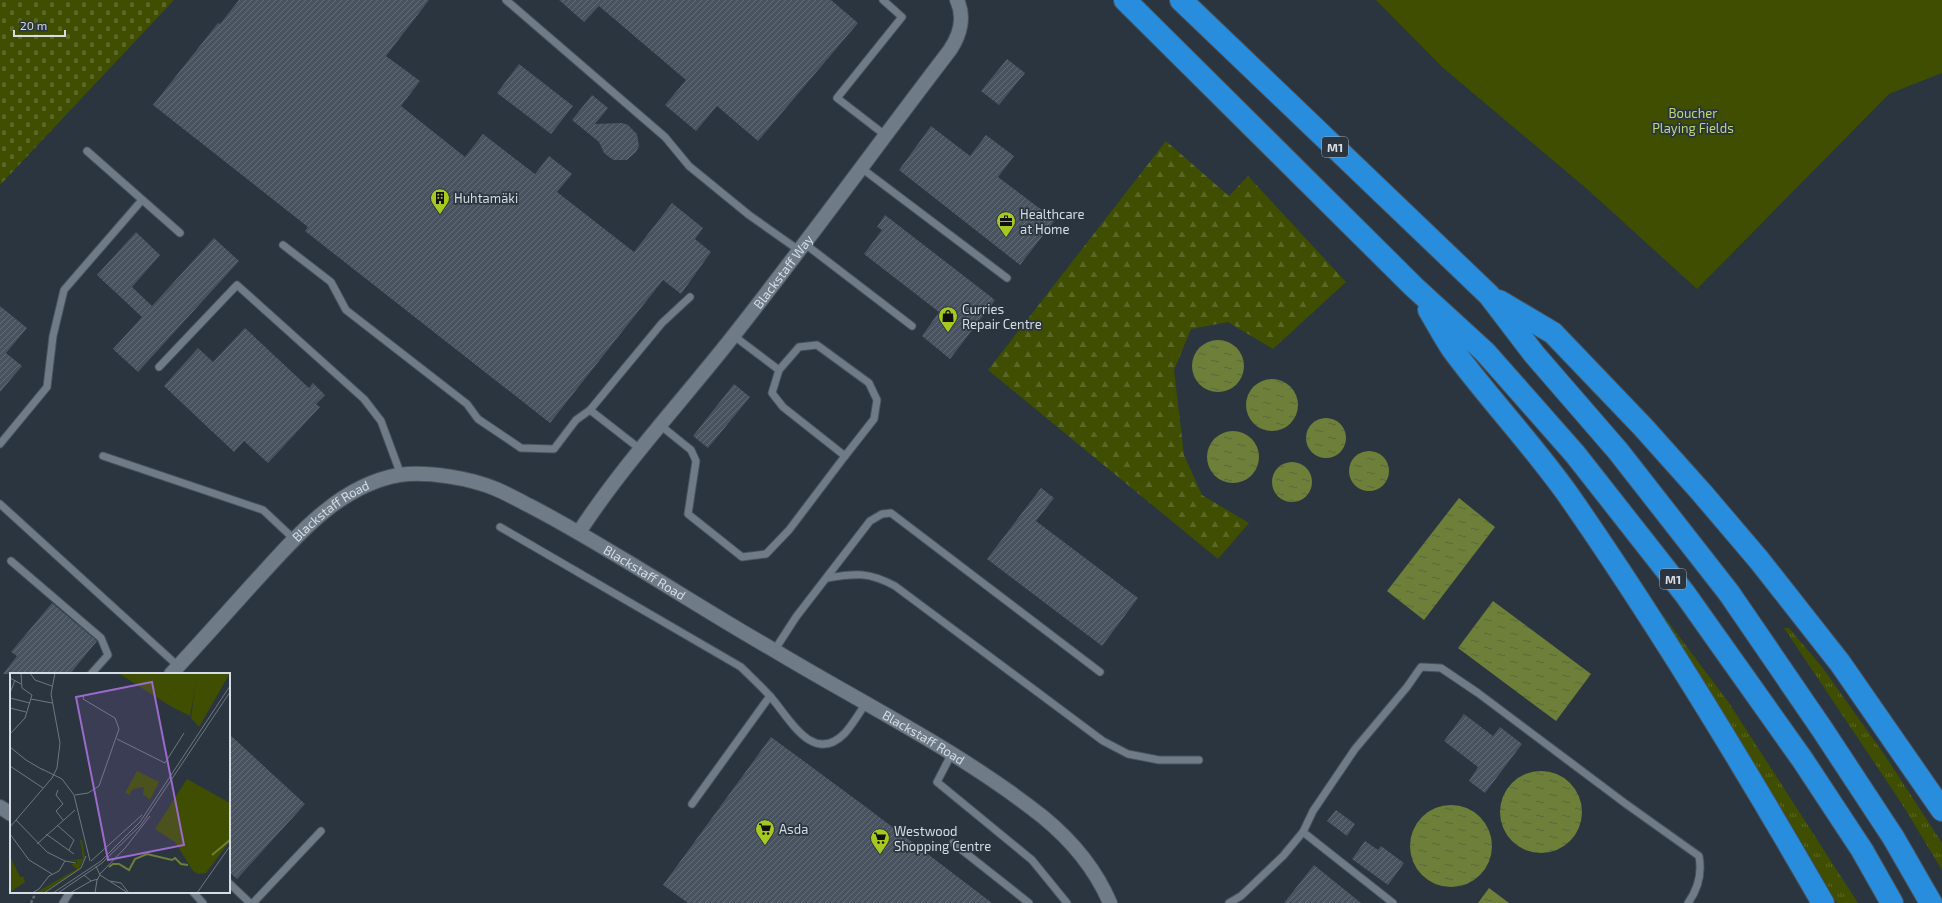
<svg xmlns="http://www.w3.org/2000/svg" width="1942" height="903" viewBox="0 0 1942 903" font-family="'Exo 2',sans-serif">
<defs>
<pattern id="grass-tufts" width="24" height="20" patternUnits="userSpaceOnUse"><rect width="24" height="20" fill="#3f4e00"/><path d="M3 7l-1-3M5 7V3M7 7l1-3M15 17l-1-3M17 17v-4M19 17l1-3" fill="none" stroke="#5a6725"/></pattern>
<pattern id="forest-firs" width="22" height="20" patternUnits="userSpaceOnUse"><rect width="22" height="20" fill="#3f4e00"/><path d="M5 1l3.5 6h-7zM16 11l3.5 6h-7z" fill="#5a6725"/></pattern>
<pattern id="cemetery-stones" width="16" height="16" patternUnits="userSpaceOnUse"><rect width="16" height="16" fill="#3f4e00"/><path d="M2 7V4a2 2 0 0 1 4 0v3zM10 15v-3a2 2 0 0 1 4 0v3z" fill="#5a6725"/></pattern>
<pattern id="water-ripples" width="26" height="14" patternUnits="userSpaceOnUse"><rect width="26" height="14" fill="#6d7f38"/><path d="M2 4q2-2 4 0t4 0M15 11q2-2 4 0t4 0" fill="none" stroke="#5b673d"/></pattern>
<pattern id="building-hatch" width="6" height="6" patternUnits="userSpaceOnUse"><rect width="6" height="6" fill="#48535f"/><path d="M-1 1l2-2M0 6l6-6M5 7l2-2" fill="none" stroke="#626b76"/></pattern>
</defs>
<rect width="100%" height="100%" fill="#2a353f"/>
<g fill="url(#grass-tufts)">
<polygon points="1663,615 1729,703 1858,903 1837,903 1789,821 1666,628"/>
<polygon points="1784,628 1789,628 1822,667 1884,754 1942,843 1942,870 1902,804"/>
</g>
<polygon fill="url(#forest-firs)" points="1166,141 1229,196 1248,176 1346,282 1273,349 1228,322 1191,329 1174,370 1184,455 1202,495 1249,523 1218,559 988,370"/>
<polygon fill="url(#cemetery-stones)" points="0,0 174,0 0,185"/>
<polygon fill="#3f4e00" points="1376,0 1942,0 1942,73 1889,94 1697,289 1587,189 1442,67"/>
<g fill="url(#water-ripples)">
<circle cx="1218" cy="366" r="26"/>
<circle cx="1272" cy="405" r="26"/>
<circle cx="1326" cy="438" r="20"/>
<circle cx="1233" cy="457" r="26"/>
<circle cx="1369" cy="471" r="20"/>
<circle cx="1292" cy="482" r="20"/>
<polygon points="1459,498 1495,527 1424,620 1387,591"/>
<polygon points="1493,601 1591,674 1556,721 1458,648"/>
<circle cx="1541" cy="812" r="41"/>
<circle cx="1451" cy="846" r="41"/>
<polygon points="1489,888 1509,903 1478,903"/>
</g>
<g fill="url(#building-hatch)">
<polygon points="239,0 429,0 386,56 420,81 401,106 465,157 483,134 535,174 549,156 572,174 557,192 634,252 672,203 703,228 695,239 711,252 681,294 663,280 550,423 305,231 308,227 153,105 218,23 220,24"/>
<polygon points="559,0 831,0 858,23 758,141 717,106 696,131 665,105 686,80 599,6 584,22"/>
<polygon points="1007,59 1025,73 999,105 981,91"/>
<polygon points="519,64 573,106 551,134 497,93"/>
<polygon points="592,95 608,108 595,124 622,123 628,125 637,134 639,146 636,152 627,160 614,160 609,157 604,153 599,142 572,120"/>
<polygon points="931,126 970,156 986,135 1014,156 998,177 1055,220 1020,265 899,170"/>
<polygon points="885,215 995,300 950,359 922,336 939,312 864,254 882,230 877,227"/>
<polygon points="136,232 160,255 132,287 152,306 214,238 239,261 138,372 113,349 142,317 97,275"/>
<polygon points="0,306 27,328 6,353 22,366 0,392"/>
<polygon points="245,328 309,388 313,383 325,395 316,404 320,407 268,463 244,441 234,452 164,386 198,348 213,362"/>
<polygon points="734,384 750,397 708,448 693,436"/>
<polygon points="1041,488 1054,498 1036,521 1138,598 1102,646 987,559"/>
<polygon points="52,603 97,641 70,674 3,674 17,656 11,652"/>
<polygon points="1464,714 1493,736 1500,727 1522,744 1485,793 1469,781 1478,767 1444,741"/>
<polygon points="229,734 305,804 237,879 229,872"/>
<polygon points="771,737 866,807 992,903 688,903 663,885"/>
<polygon points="1336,810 1355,824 1347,836 1327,821"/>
<polygon points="1365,841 1378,850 1381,846 1404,863 1388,885 1352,859"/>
<polygon points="1314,865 1361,903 1284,903"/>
</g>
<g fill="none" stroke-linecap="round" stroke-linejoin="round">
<defs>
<g id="lane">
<polyline points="506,0 665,137 689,166 749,215 800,251"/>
<polyline points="883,0 902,17 837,98 885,135"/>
<polyline points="87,151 180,233"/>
<polyline points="860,167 1007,278"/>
<polyline points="805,244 912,326"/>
<polyline points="283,245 331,282 346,310 467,404 478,419 521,448 554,449 576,420 590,410 640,449"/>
<polyline points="159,367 237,285 364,399 381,421 401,475"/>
<polyline points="779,370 799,347 817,345 869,383 877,400 874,419 845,456"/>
<polyline points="590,410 662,323 690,297"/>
<polyline points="660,425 691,450 696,461 688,514 742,557 766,554 789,530 845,456 783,407 772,393 779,370 734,336"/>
<polyline points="0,444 47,387 53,336 64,290 142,200"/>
<polyline points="103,456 263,510 294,539"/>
<polyline points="0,504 178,666"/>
<path d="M500,527L741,667C750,676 760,685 769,695C788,715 812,767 845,733C853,724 860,712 866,703"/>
<polyline points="11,561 101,638 108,655 91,674"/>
<path d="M827,578C856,573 869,572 895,586L1103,741L1128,754L1159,760H1199"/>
<polyline points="774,651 796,617 870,521 882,514 891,513 1100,672"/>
<polyline points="951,755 937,782 1032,860 1067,903"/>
<polyline points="692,804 770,696"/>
<polyline points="1303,832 1393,903"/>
<polyline points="953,843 1029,903"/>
<polyline points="229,883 250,903"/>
<polyline points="193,892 203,903"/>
<polyline points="63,903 70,892"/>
<polyline points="253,903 321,831"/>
<path d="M1229,903L1241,896L1283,856L1303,832L1313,811L1355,749L1407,687L1421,667L1441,668L1478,693L1626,804L1699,856C1702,872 1698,889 1688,903"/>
</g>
<g id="street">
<path id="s1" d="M579,532C625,462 683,400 734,335C808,241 878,144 950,50C960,35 965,17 957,0"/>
<path id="s2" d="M171,674C197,646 223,617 249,588C290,544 335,486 399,475C427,471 470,478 496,489C508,494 520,501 532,507C565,524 596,543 628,562C676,591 723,621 772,649C863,704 960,751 1043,817C1071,840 1096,870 1110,903"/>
<polyline points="0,807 11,814"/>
</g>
<g id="highway">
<polyline points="1125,0 1414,287 1485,352 1575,454 1685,594 1802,759 1862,850 1892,903"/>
<polyline points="1181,0 1489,295 1534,354 1618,451 1729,593 1822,729 1893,837 1931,903"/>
<polyline points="1499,301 1553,333 1643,427 1702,493 1759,560 1840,663 1942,810"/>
<path d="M1429,310C1437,323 1444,337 1453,350C1490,400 1533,445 1569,496C1660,627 1743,764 1823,903"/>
</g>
</defs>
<use href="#lane" stroke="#49525b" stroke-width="9"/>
<use href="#street" stroke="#49525b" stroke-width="16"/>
<use href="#highway" stroke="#49525b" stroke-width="24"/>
<polyline stroke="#616a73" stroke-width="2.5" stroke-dasharray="3 2" stroke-linecap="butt" points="31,903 36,892"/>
<use href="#lane" stroke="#6f7c88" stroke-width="7"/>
<use href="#street" stroke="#6f7c88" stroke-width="14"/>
<use href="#highway" stroke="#288ddd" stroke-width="22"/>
</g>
<defs>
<symbol id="building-pin" viewBox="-11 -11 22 30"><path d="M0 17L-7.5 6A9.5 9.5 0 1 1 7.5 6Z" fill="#a6c821" stroke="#2a353f"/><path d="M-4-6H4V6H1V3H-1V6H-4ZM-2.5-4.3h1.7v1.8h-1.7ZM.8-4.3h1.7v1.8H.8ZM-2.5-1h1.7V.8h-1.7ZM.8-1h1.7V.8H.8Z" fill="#111"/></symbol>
<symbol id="office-pin" viewBox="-11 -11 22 30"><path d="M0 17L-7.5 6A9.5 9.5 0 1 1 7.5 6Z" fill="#a6c821" stroke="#2a353f"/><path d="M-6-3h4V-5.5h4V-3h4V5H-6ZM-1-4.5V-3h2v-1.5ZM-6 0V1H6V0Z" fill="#111"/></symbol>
<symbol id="shop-pin" viewBox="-11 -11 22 30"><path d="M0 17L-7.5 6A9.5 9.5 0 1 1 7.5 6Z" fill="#a6c821" stroke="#2a353f"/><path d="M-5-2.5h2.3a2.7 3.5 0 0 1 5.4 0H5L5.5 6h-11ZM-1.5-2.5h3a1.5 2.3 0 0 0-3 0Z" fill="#111"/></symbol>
<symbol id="supermarket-pin" viewBox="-11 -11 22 30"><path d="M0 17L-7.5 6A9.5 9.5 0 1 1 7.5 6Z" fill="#a6c821" stroke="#2a353f"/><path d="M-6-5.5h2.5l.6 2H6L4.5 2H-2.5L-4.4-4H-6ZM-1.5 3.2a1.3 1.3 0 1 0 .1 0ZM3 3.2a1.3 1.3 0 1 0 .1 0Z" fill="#111"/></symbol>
</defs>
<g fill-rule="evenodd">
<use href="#building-pin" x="429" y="187" width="22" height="30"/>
<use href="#office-pin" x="995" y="210" width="22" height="30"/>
<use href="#shop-pin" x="937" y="305" width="22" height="30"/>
<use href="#supermarket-pin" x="754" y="818" width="22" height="30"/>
<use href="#supermarket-pin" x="869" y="827" width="22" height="30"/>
</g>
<g text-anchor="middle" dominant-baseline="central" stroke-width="3.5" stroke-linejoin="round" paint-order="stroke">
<g fill="#2a353f" stroke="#a2abb2" stroke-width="1">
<rect x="1322" y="137" width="26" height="20" rx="3"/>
<rect x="1660" y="569" width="26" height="20" rx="3"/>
</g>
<g font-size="12" font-weight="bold" fill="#d6dde4">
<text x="1335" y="147">M1</text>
<text x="1673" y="579">M1</text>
</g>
<g font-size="13" fill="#bed875" stroke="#2a353f">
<text x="1693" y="113">Boucher<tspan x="1693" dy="15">Playing Fields</tspan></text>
</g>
<g font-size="13" fill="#d6dde4" stroke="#2a353f" text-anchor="start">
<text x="454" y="198">Huhtamäki</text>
<text x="1020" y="214">Healthcare<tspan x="1020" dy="15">at Home</tspan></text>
<text x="962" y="309">Curries<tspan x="962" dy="15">Repair Centre</tspan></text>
<text x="779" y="829">Asda</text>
<text x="894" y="831">Westwood<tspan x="894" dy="15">Shopping Centre</tspan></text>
</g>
<g font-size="13" fill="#d6dde4" stroke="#2a353f">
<text stroke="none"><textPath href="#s1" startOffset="331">Blackstaff Way</textPath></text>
<text stroke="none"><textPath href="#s2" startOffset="229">Blackstaff Road</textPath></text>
<text stroke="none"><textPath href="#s2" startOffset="577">Blackstaff Road</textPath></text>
<text stroke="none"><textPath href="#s2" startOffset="901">Blackstaff Road</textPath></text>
</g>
</g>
<g transform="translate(10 673)">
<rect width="220" height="220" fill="#2a353f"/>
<path d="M187,0H220L189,54L181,45Z" fill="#3f4e00"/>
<path d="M127,98L149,109L140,127L133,121L134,114L123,116L119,122L115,120ZM70,167H72L75,184L68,197L32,220H25L67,196L61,191H67V188L58,187L73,186Z" fill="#3f4e00"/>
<path d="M108,0H188L180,43L162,34Z" fill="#3f4e00"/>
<path d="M177,106L220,130V168L196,200L188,201L183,198L165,169L145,156ZM0,183L10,204L13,203L15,209L0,219Z" fill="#3f4e00"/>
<path fill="none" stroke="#6d7f38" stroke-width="2" d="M202,182L220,167M99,194L103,191H109L119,197L125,186L137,181L162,187L165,185L171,191L178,192"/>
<path fill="none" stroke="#6f7881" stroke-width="1" d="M20,0L25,7L42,13M0,5L11,11M0,20L5,7M0,25L20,30M21,26L42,30M0,35L16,39M0,61L15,45L22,22L12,15L11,0M107,66L155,90L174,60M0,74L16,87L33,97M0,93L33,115M32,96L52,106L64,122L80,188M48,117L46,122L53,131L46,138L53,147M65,122L78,120L89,113L109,56L105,45L73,26L74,22M6,147L37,179L55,188L66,190M47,152L64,167L59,177M0,154L42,105L47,95L50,70L41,21L45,0M0,161L19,187L42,201M36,161L64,181M27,171L65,137M81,188L132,142M86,193L90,202L87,207M90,201L116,174L140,143M74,202L81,208L88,206M90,202L118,220M100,208L111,210L119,220M22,220L29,216L39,203L49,198L55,188M34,220L71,195L76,183M43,220L91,188L130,149L220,13M48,220L92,190L131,152L220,19M60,220L81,208M85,220L87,207M187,220L220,173"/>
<path fill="#9b6acc" fill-opacity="0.15" stroke="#9b6acc" stroke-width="2" d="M142,9L174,172L98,187L66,24Z"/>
<rect width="220" height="220" fill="none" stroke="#d6dde4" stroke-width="2"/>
</g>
<path d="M14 30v6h51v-6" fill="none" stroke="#d6dde4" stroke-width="2"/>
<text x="20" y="30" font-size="12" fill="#d6dde4" stroke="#2a353f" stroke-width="3" paint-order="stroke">20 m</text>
</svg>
